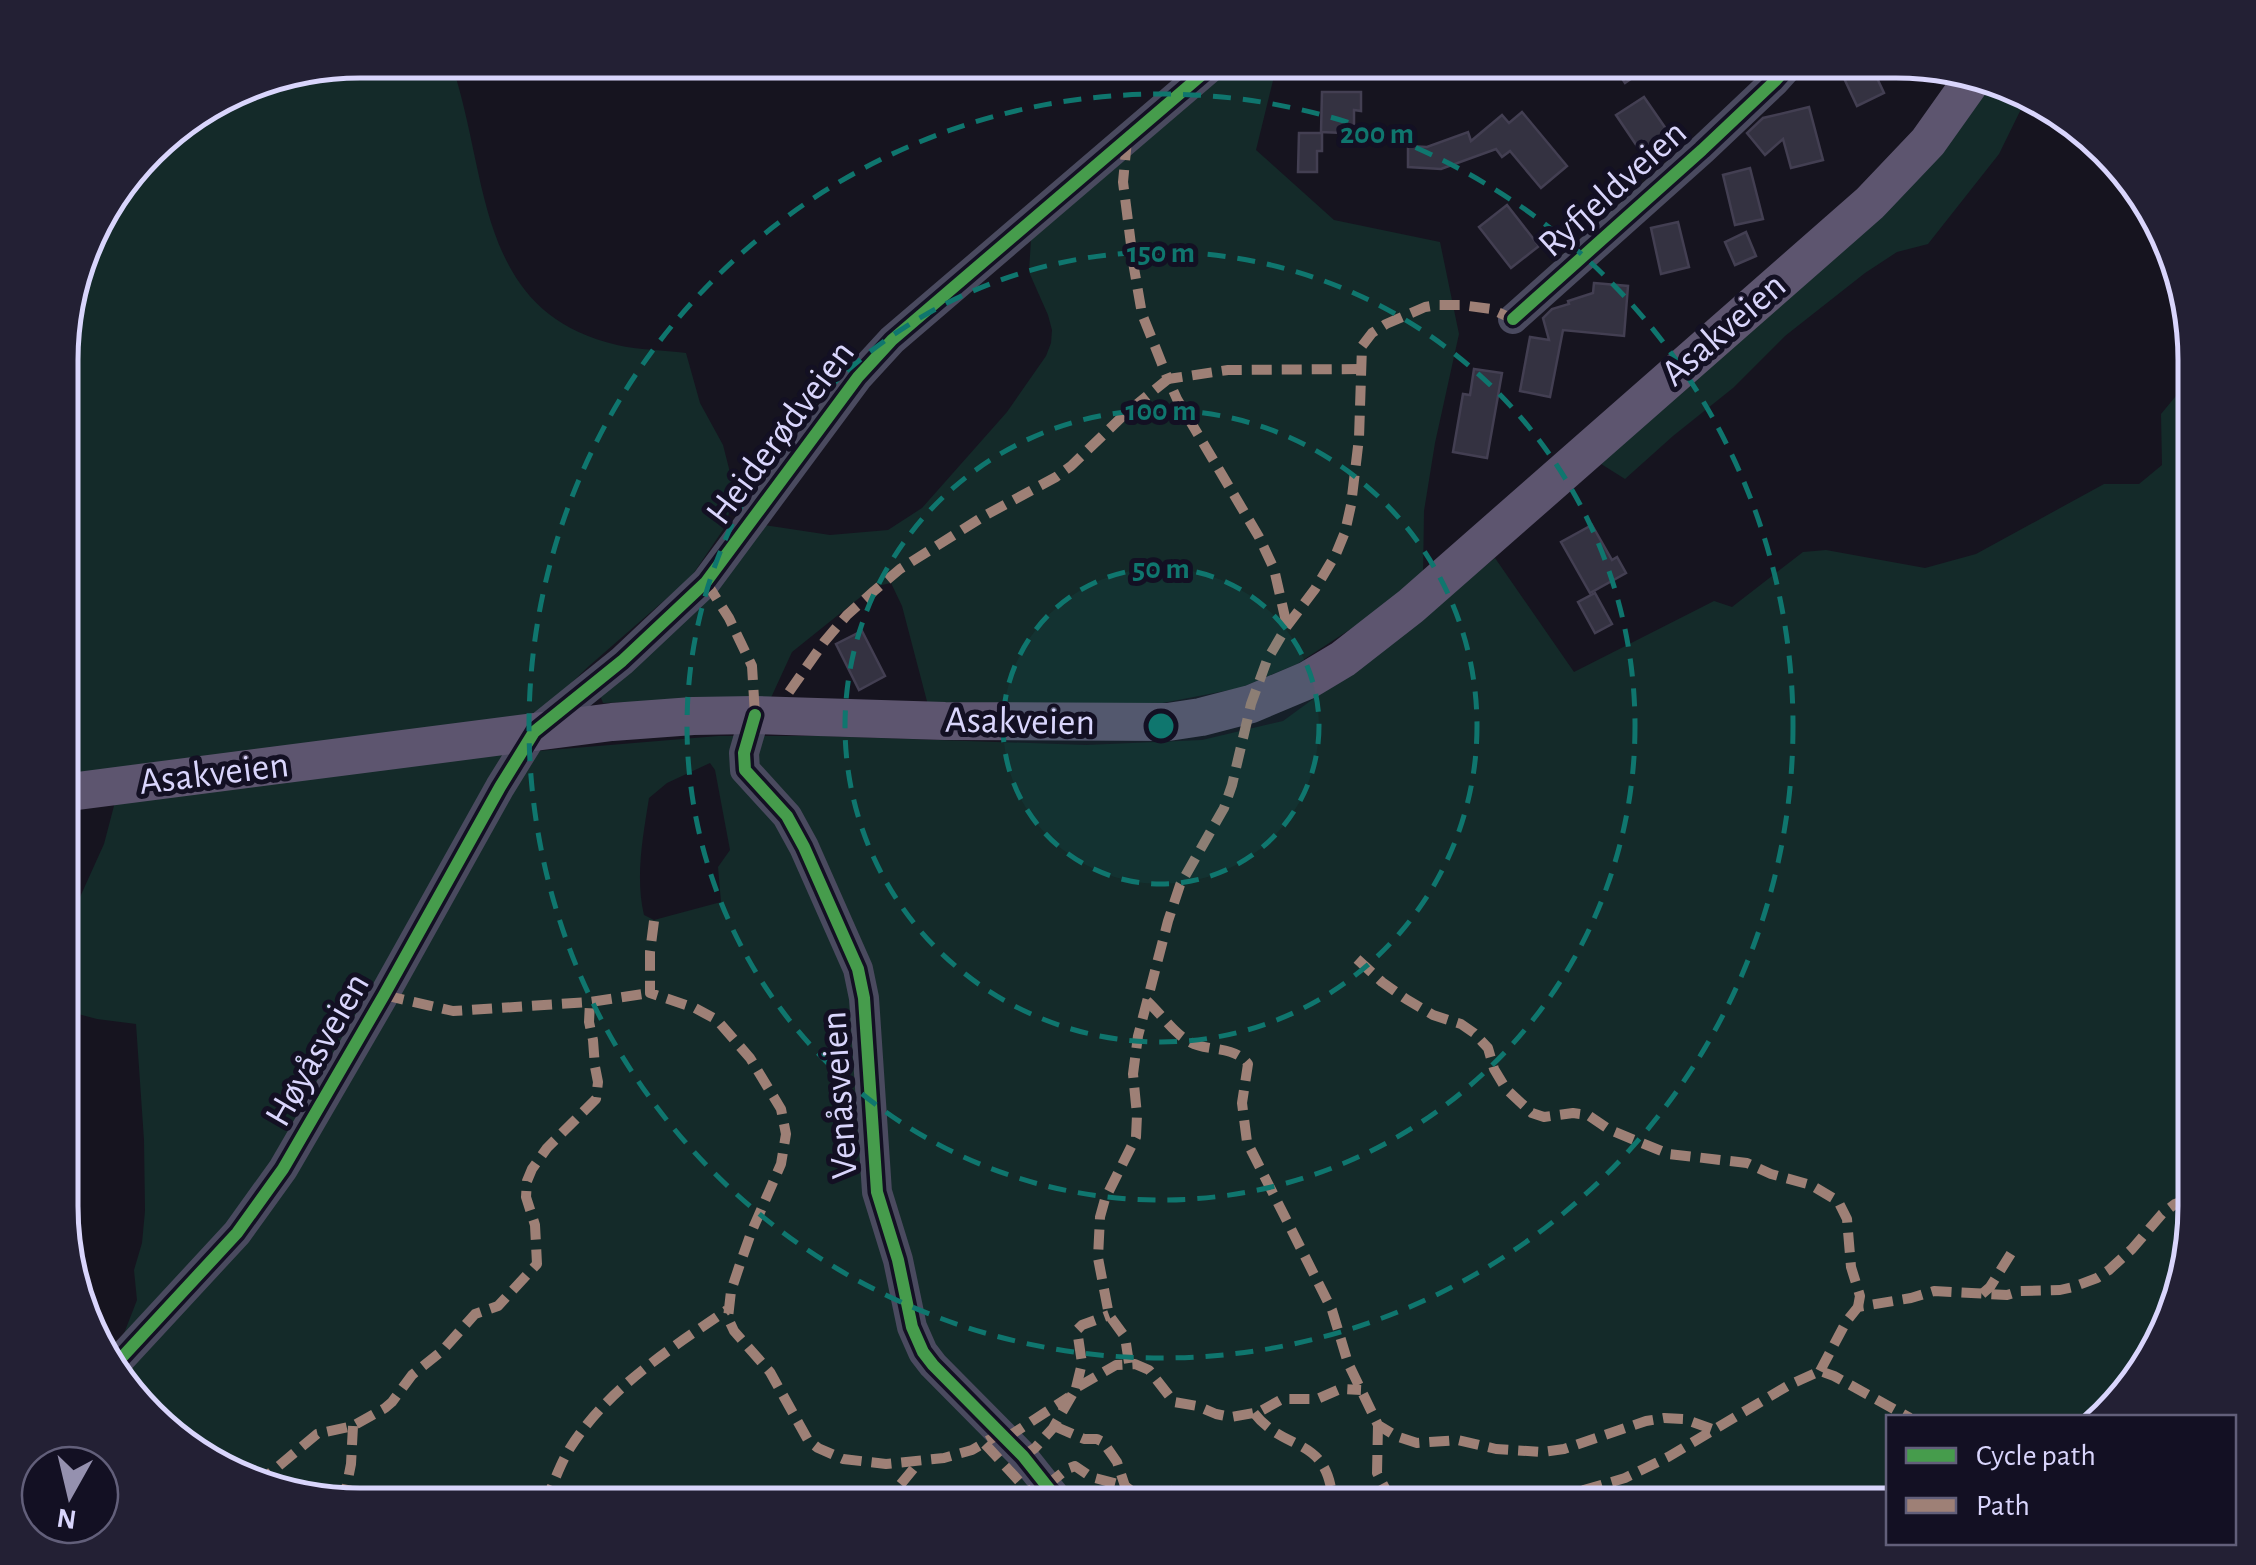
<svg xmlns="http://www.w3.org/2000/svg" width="2256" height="1565" viewBox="0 0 2256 1565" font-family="'Alegreya Sans',sans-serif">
<rect width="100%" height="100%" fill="#16141f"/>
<g fill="#142a29" fill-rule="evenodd">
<path d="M360,60H450C490,170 472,312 617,345C639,350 663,350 686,353L700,403L723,445L735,492L725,527L691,577L589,666L536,717L63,778L62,321L91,227L162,135L245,83Z"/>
<polygon points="1236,60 1278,60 1256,150 1334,220 1440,242 1459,334 1435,443 1424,511 1423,578 1363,621 1297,664 1240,688 1142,707 929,709 902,606 891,583 873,587 792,652 769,702 693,700 603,703 600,695 764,525 830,535 888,530 922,508 1007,412 1046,356 1051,343 1052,330 1048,315 1029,272 1031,239"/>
<polygon points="1995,79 2016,89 2024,103 1999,154 1928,244 1897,252 1865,273 1785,336 1733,388 1673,436 1625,479 1598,462 1969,115"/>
<path d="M2195,373V1224L2180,1302L2134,1387L2098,1417L1888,1418V1505L341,1504L263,1489L178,1443L111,1367L137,1300L134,1270L142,1243L145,1211L144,1140L136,1024L97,1019L63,1010L62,937L104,844L115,802L491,755L718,736H823L1086,745L1202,740L1283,721L1379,651L1495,558L1574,672L1714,601L1732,607L1803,552L1826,550L1925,568L1976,554L2104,484H2139L2162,465L2161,414ZM710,763L715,770L730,850L718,867L721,902L654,920L644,915C635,877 643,836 649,798L667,783Z"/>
</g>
<g fill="#343241" stroke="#433f52" stroke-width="2.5">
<polygon points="1610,60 1658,60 1625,83"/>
<polygon points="1836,61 1869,61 1884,93 1857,106"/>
<polygon points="1322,92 1361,92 1361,111 1354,110 1354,126 1343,125 1343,133 1321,132"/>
<polygon points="1644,97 1673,139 1645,158 1616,115"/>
<polygon points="1809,107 1823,160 1791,168 1783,139 1765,155 1747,133 1763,118"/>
<polygon points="1522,112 1567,166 1541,188 1510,151 1502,157 1496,149 1441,169 1408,167 1408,146 1427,147 1468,132 1471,141 1502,115 1509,123"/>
<polygon points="1299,133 1322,133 1322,151 1317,151 1317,172 1298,172"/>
<polygon points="1750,168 1763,219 1735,225 1723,175"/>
<polygon points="1507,205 1539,246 1511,268 1479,227"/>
<polygon points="1678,222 1689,267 1661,274 1651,228"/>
<polygon points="1746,232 1756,256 1735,265 1725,242"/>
<polygon points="1594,283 1628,286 1624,336 1563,330 1550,397 1520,391 1530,337 1549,340 1543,318 1552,309 1569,304 1568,301 1593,293"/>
<polygon points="1474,369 1502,373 1487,458 1453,452 1463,394 1470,395"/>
<polygon points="1592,525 1612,560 1617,557 1626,573 1590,593 1561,542"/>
<polygon points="1595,593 1612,624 1595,633 1578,602"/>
<polygon points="862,631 885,676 859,690 836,644"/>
</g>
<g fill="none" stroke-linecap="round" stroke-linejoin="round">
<g stroke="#4a4a5f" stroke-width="30">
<polyline points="1513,319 1702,150 1775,81 1793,61"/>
<polyline points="755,715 744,753 745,770 787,816 804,847 858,969 864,998 877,1192 898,1260 912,1327 923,1352 933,1365 1023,1456 1062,1505"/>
<polyline points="112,1368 237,1233 283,1169 384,995 500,787 534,732 622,661 706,582 858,377 892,340 1219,60"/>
</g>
<polyline stroke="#5d556f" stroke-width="38" points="62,793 612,722 693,716 755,715 945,721 1168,722 1201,717 1251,704 1308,680 1343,659 1411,606 1870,203 1928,142 1977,73"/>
<g stroke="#9e8076" stroke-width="10" stroke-dasharray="20 10" stroke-linecap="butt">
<polyline points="1127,140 1123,182 1134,268 1142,314 1168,379 1228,370 1360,369"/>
<polyline points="706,582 729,618 752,666 755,715"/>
<polyline points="789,692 824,642 847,615 874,591 900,569 984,516 1056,477 1071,466 1126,413 1168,379 1177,399 1259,537 1274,569 1287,626"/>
<polyline points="654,921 650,952 650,993 695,1008 717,1020 750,1058 781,1109 786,1134 781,1164 751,1233 739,1267 731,1291 728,1318 734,1331 770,1372 808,1440 818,1448 843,1459 886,1464 944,1458 972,1450 1001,1433"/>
<polyline points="1357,959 1382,982 1406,999 1433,1015 1461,1024 1474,1033 1488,1048 1494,1069 1506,1089 1532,1113 1544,1117 1573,1113 1588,1115 1610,1130 1669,1154 1747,1163 1771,1174 1811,1185 1838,1201 1847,1219 1851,1267 1860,1296 1858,1307"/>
<polyline points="384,995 453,1011 590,1002 650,993"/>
<path d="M1147,1001C1160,1013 1173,1032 1188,1041C1208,1053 1233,1044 1248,1064L1242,1103L1247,1142L1332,1310L1348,1363L1378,1425L1396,1436L1417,1443L1458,1440L1496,1449L1542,1452L1564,1449L1646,1421L1664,1418L1684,1419L1712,1429"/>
<polyline points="1982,1294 1990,1287 2015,1247"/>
<polyline points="1129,1363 1125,1337 1109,1315 1098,1258 1100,1217 1105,1199 1136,1137 1137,1115 1133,1074 1138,1036 1168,921 1180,885 1224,808 1232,785 1251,704 1267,660 1287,626 1315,589 1336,554 1345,532 1351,505 1359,438 1362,346 1372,333 1386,324 1425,307 1437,305 1461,305 1491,309 1513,319"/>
<polyline points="1820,1371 1846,1322 1858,1307 1911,1298 1934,1291 2007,1295 2020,1291 2060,1290 2073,1287 2097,1278 2109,1270 2132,1249 2162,1214 2175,1204 2195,1197"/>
<polyline points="1076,1388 1082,1363 1077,1330 1082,1325 1109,1315"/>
<path d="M1254,1413C1286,1454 1329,1434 1333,1505"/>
<polyline points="1378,1425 1377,1473 1394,1505"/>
<polyline points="1054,1426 1084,1439 1097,1439 1103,1442 1117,1462 1125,1486"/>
<polyline points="1006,1438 1069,1397"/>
<polyline points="985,1444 1041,1505"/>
<polyline points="1023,1456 1035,1448 1053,1428 1076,1388 1116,1365 1135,1364 1149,1370 1174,1402 1197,1406 1216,1414 1231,1417 1259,1412 1282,1399 1317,1399 1340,1389 1361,1390"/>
<polyline points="256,1485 317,1434 353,1426 385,1408 392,1402 412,1375 442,1351 475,1314 498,1306 537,1264 535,1225 526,1197 527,1181 532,1169 547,1148 596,1099 598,1082 595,1067 593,1040 589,1022 590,1002"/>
<polyline points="1046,1486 1067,1469 1075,1466 1091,1477 1125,1486 1150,1505"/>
<polyline points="346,1504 344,1499 351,1464 353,1426"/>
<path d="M544,1504C553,1486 559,1466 570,1448C607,1389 671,1348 727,1310"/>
<polyline points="879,1505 900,1485 919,1462"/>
<polyline points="1164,1505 1180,1482"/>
<polyline points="1557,1505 1574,1493 1625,1478 1668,1457 1789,1385 1820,1371 1834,1376 1910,1418"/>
</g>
<defs>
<g id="cycleway">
<polyline points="1513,319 1702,150 1775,81 1793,61"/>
<polyline points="755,715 744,753 745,770 787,816 804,847 858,969 864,998 877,1192 898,1260 912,1327 923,1352 933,1365 1023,1456 1062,1505"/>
<polyline points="112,1368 237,1233 283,1169 384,995 500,787 534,732 622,661 706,582 858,377 892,340 1219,60"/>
</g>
</defs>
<use href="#cycleway" stroke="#131023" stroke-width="19"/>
<use href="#cycleway" stroke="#469c4c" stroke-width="12"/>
</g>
<circle cx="1161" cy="726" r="158" fill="#0f766e" fill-opacity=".12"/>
<g fill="none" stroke="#0f766e" stroke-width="5" stroke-dasharray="18 12">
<circle cx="1161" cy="726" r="158"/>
<circle cx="1161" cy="726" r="316"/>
<circle cx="1161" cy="726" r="474"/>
<circle cx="1161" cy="726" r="632"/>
</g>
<g text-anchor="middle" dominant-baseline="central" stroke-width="10" stroke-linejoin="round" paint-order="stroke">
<g font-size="38" fill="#d9d5fc" stroke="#131023">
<text transform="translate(1613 189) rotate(-42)">Ryfjeldveien</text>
<text transform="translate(1724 330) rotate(-41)">Asakveien</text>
<text transform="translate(781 433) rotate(-53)">Heiderødveien</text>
<text transform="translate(1020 722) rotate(1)">Asakveien</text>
<text transform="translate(214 774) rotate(-7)">Asakveien</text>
<text transform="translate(318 1050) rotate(-60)">Høyåsveien</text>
<text transform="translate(840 1095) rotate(-94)">Venåsveien</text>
</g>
</g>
<path d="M0 0H2256V1565H0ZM360 78H1896A282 282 0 0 1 2178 360V1206A282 282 0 0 1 1896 1488H360A282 282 0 0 1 78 1206V360A282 282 0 0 1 360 78Z" fill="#232034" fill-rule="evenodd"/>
<path fill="none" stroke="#d9d5fc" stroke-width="5" d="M360 78H1896A282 282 0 0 1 2178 360V1206A282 282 0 0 1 1896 1488H360A282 282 0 0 1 78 1206V360A282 282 0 0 1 360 78Z"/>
<circle cx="1161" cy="726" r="15" fill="#0f766e" stroke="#131023" stroke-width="5"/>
<g font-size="30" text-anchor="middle" font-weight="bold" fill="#0f766e" stroke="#131023" stroke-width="10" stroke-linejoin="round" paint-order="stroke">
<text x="1377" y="143">200 m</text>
<text x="1161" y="262">150 m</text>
<text x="1161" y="420">100 m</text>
<text x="1161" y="578">50 m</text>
</g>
<rect x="1886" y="1415" width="350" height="130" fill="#131023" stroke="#625f7a" stroke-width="2.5"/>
<rect x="1906" y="1448" width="50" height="15" fill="#469c4c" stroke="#625f7a" stroke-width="2.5"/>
<text x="1976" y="1465" font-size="30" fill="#d9d5fc">Cycle path</text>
<rect x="1906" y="1498" width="50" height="15" fill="#9e8076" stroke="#625f7a" stroke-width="2.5"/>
<text x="1976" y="1515" font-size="30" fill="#d9d5fc">Path</text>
<g transform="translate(70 1495) rotate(188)"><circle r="48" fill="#131023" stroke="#625f7a" stroke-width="2.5"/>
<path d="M0-8L18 38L0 25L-18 38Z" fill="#9591af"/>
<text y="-15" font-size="28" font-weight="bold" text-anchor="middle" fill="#d9d5fc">N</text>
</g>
</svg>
